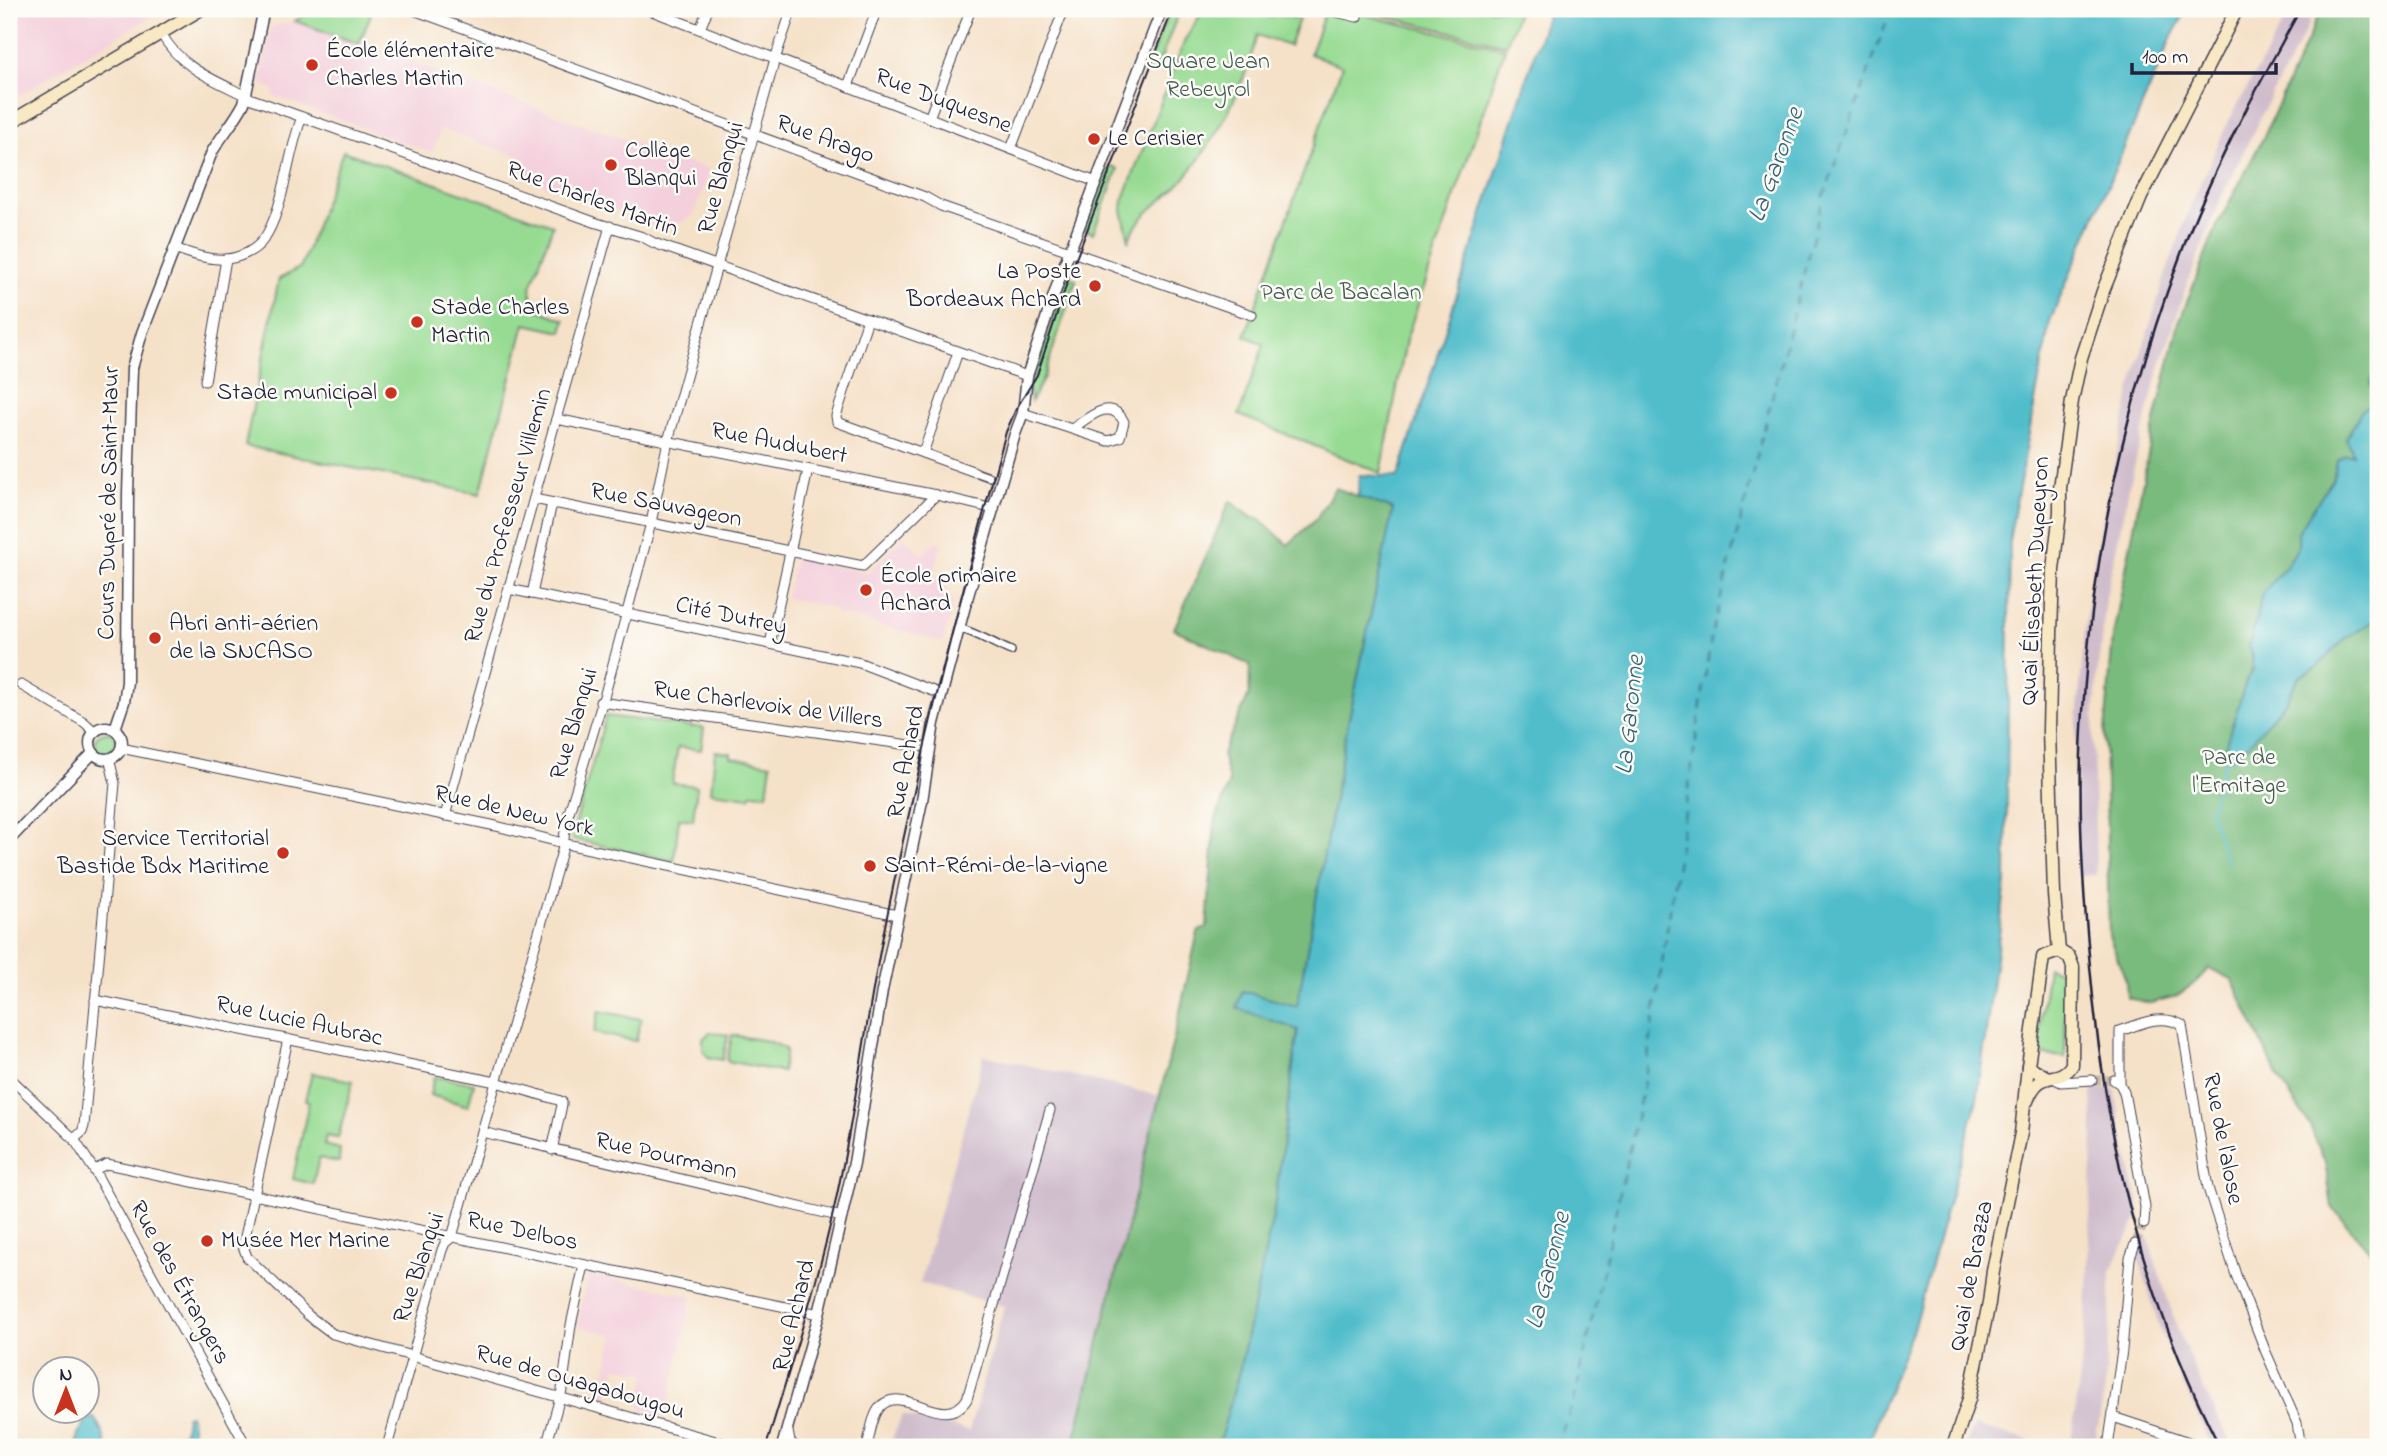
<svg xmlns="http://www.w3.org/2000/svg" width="2387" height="1456" viewBox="0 0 2387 1456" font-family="'Indie Flower',sans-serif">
<rect width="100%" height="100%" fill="#fdfcf7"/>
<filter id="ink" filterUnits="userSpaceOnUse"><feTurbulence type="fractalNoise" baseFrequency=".0143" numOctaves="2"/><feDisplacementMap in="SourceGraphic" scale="14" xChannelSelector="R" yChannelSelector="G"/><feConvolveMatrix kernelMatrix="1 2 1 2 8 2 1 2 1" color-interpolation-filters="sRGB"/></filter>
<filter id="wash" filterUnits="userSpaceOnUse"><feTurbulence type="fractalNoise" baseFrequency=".00686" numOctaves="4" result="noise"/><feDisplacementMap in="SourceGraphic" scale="28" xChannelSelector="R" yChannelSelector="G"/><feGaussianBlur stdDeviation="1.57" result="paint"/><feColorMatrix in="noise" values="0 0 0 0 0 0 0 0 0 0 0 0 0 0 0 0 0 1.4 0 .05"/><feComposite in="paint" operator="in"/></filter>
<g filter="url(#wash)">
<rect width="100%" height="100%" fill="#f5e1c8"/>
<g fill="#f4cfdc">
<polygon points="9,9 163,9 9,101"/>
<polygon points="295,21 710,170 693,216 666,229 525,178 526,159 441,129 432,153 274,96 274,89 259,84 271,27"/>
<polygon points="903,537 922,555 936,541 942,544 933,579 947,583 943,598 954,601 943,642 835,613 835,609 786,598 794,561 796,558 868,573"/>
<polygon points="588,1274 692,1296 666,1417 640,1409 646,1373 616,1367 608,1400 600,1398 614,1335 577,1326"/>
</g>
<g fill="#d0bdcc">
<polygon points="2291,9 2311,20 2266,106 2222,196 2184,292 2154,387 2128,492 2106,597 2098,668 2093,731 2096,875 2078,876 2076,731 2086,618 2094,561 2131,388 2162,285 2190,207 2227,124"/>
<polygon points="984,1055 1160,1096 1073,1447 889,1447 902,1415 969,1431 1004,1306 920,1283"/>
<polygon points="2092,1087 2115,1089 2121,1127 2140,1212 2110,1272 2110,1319 2105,1388 2094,1447 2070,1447 2080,1378 2086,1316 2093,1136"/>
<polygon points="2146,1232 2175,1322 2199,1380 2233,1447 2210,1442 2183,1385 2159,1327 2137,1251"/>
<polygon points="1975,1426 2051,1447 1964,1447"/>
</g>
<g fill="#97db93" stroke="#5c7e67" stroke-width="2">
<polygon points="313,9 373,9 359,44 295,21"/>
<polygon points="1170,9 1180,9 1156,71 1147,68"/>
<path d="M1204,9H1236L1271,17L1275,14L1299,19L1289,46L1257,35C1243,91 1219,137 1182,181C1164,201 1138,214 1129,240L1122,210L1123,201L1185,40Z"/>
<polygon points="1326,9 1338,9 1505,48 1406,340 1381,473 1239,415 1264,344 1245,336 1342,66 1310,54"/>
<polygon points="1364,9 1519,9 1506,45 1363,11"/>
<polygon points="343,151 553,225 530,290 534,308 565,320 562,332 525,324 480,494 245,446 279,279 301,267"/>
<polygon points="1110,166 1118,169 1093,233 1084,229"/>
<polygon points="1067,276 1076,280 1043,379 1031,401 1028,386 1035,375"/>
<polygon points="606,716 704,728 701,750 678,747 672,783 697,786 693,820 679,818 674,861 571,839"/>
<circle cx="106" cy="743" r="11"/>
<polygon points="715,751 731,753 731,757 771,764 767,794 752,793 750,797 711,792"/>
<polygon points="2048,967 2066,973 2065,1057 2036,1054"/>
<polygon points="599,1011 641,1019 636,1041 594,1033"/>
<polygon points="710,1032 728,1035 723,1060 708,1057 703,1050 703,1039"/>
<path d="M732,1035C749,1039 773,1039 786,1050L782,1072L727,1061Z"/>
<polygon points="312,1073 353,1081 338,1138 326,1136 324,1145 340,1149 339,1162 319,1158 313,1184 293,1179 309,1101 305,1100"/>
<polygon points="434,1077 474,1083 468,1106 430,1095"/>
</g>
<g fill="#79bb7d" stroke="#4e6e5c" stroke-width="2">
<path d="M2314,9H2378V348L2376,372L2370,383L2374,395L2351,447L2353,456L2338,461L2333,478L2298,532V547L2288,564L2262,594L2252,637L2248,647C2254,659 2256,667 2247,679L2223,756L2286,701L2299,677L2318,666L2345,639L2378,618V1264L2374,1256L2332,1207L2325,1162L2309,1124L2277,1075L2232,979L2209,968L2195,983L2176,996L2151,1003L2127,998L2126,980L2109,936L2105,733L2113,636L2152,434L2179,322L2217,226L2263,138L2319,14Z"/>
<polygon points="1335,488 1393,509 1345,738 1297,1007 1242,991 1237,1008 1298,1029 1273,1217 1240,1368 1218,1447 1073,1447 1173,1042 1198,932 1207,927 1215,822 1229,782 1222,754 1249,695 1250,665 1174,629 1230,501 1253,518 1260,519 1288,545 1316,519"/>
</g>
<g fill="#51bdcb" stroke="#3a7083" stroke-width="2">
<polygon points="1549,9 2187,9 2171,38 2050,321 2010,535 2006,882 1977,1100 1914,1326 1866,1447 1218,1447 1240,1368 1273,1217 1298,1030 1237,1008 1242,991 1297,1006 1345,738 1393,509 1358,497 1359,475 1398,477"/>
<polygon points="2378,348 2378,618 2345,639 2318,666 2299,677 2286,701 2249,744 2232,759 2226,759 2222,756 2247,679 2254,670 2252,663 2253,657 2248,647 2252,637 2262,594 2288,564 2298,547 2298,532 2333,478 2337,461 2345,455 2353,455 2351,447 2346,439 2362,410 2369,405 2374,395 2370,383 2376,372"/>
<polygon points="190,1415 193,1432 203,1439 208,1447 169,1447 173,1439 184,1432 186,1416"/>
<path d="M88,1418H94C101,1427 105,1436 106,1447H76L78,1434Z"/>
</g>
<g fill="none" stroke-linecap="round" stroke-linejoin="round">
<polyline stroke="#51bdcb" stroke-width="2.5" points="2226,759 2210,810 2227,863"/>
<polyline stroke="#356075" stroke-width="2" stroke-dasharray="9 7" stroke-linecap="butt" points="1556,1447 1575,1398 1645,1077 1712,632 1823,198 1891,9"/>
</g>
</g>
<g filter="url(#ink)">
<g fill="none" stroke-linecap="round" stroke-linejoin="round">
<g stroke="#cbbbac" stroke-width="9" stroke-dasharray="9 4.5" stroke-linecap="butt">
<polyline points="2092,1080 2114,1080"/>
<polyline points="2135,1244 2144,1224"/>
</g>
<defs>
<g id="pedestrian">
<polyline points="975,472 989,477"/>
<path d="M959,628C977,633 994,644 1011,651"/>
</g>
<g id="minor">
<polyline points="411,9 925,197 941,206 1252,315"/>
<polyline points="647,9 1096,182"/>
<polyline points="1323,9 1357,17"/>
<polyline points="700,29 708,9"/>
<path d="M161,33C181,70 218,81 252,99L597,223L643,237L654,243L1027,376"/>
<polyline points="848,86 877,9"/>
<polyline points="929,118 971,9"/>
<polyline points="1011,149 1064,9"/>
<path d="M174,248C189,253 209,261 226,259C239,258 255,251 263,240C284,212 288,151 302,117"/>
<polyline points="868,319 836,416 837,422 975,472"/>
<polyline points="205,381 226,259"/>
<path d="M1023,413L1108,441L1120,437L1124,422C1111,396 1088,418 1072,429"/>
<polyline points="556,419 936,495 994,509"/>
<polyline points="923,453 958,352"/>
<polyline points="534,499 863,566 936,495"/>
<polyline points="509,589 860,663 941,694"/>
<polyline points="532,594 552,503"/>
<polyline points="770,644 808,470"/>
<polyline points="21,685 84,722 94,731"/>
<polyline points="600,702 931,748"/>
<polyline points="121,748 496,826 571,845 897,915"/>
<polyline points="445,816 610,226"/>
<polyline points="95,1000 496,1082 558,1100 562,1102 562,1105 552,1150"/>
<polyline points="288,1039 243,1246 247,1257 309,1316 333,1334 737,1447"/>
<polyline points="9,1077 74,1139 94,1170 247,1447"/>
<polyline points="2051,1077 2061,1082 2092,1080"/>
<polyline points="2114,1080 2120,1084 2124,1092 2145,1207 2144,1224"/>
<path d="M2120,1084V1031C2141,1024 2161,1013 2182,1025L2208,1188L2236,1275L2265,1350L2297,1423L2301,1447"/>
<polyline points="482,1132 842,1217"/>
<polyline points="74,1139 82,1132 84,1126 115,783 109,758"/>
<polyline points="94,1170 107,1164 819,1314"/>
<polyline points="2113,1417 2204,1447"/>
<polyline points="788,1431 790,1442 796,1447"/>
<polyline points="387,1447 442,1250 445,1243 452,1237 562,851 567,819 606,690 651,523 668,441 775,59 792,9"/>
<polyline points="546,1447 562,1390 571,1325 584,1265"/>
<path d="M867,1447C870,1435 872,1415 881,1406C904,1383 945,1434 967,1399L1050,1110"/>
<polyline points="2108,1447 2122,1350 2130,1258 2135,1244"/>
</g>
<g id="tertiary">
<circle cx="106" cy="743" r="16"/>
<path d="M115,729L124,702L127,682L128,493L132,368L142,333L212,152C222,135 235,121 244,103L264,9"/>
<polyline points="9,840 93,753"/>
<polyline points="782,1447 819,1314 854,1163 882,991 922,801 934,723 965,606 1015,434 1023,413 1027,376 1062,271 1162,9"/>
</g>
<g id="secondary">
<polyline points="9,123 201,9"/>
<polyline points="2059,951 2054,894 2049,730 2051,635 2053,570 2060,512 2060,488 2072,401 2081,358 2103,291 2141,197 2237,9"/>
<path d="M2027,1101C2041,1065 2057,1087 2072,1065L2073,967L2069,957L2059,951L2043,957L2028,1066L2046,1077"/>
<polyline points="1953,1447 1969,1399 1989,1303 1993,1271 2021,1133 2028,1066"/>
</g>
</defs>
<use href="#pedestrian" stroke="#423f50" stroke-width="10"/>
<use href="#minor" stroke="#423f50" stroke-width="11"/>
<use href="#tertiary" stroke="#423f50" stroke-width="13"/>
<use href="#secondary" stroke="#423f50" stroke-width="15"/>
<use href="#pedestrian" stroke="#fff" stroke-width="7"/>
<use href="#minor" stroke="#fff" stroke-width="9"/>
<use href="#tertiary" stroke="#fff" stroke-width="10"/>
<use href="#secondary" stroke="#f8e8c3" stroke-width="12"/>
<path stroke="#22223b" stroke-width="2" d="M766,1447C789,1369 815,1292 833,1213C855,1118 865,1021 885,926C919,759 960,595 1006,432L1016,409L1037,375L1070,274L1173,9"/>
<path stroke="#22223b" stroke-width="2.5" d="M2220,1447C2141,1294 2105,1136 2090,966C2082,882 2077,797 2083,712C2092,558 2125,404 2179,259C2210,174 2253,95 2296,17"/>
</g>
</g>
<g fill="#c8321e" stroke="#fdfcf7" stroke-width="2.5">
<circle cx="312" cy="65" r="7"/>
<circle cx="1094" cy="139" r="7"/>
<circle cx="611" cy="165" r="7"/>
<circle cx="1095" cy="286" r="7"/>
<circle cx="417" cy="322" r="7"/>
<circle cx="391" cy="393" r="7"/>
<circle cx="866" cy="590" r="7"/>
<circle cx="155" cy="638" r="7"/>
<circle cx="283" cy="853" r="7"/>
<circle cx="870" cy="866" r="7"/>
<circle cx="207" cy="1241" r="7"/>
</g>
<g text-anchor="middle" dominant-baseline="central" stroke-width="5" stroke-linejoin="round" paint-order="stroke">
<g font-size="24" fill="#22223b" stroke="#fdfcf7" text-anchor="start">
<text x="326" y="51">École élémentaire<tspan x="326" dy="28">Charles Martin</tspan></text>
<text x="1108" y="139">Le Cerisier</text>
<text x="625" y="151">Collège<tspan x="625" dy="28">Blanqui</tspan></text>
<text x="1081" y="272" text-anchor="end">La Poste<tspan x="1081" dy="28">Bordeaux Achard</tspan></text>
<text x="431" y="308">Stade Charles<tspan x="431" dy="28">Martin</tspan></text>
<text x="377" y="393" text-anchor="end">Stade municipal</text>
<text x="880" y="576">École primaire<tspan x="880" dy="28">Achard</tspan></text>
<text x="169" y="624">Abri anti-aérien<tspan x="169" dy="28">de la SNCASO</tspan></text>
<text x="269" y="839" text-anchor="end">Service Territorial<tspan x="269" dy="28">Bastide Bdx Maritime</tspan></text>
<text x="884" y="866">Saint-Rémi-de-la-vigne</text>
<text x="221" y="1241">Musée Mer Marine</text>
</g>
<g font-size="24" fill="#455a55" stroke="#fdfcf7">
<text x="1208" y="62">Square Jean<tspan x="1208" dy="28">Rebeyrol</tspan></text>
<text x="1341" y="293">Parc de Bacalan</text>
<text x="2239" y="758">Parc de<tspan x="2239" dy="28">l'Ermitage</tspan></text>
</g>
<g font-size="24" fill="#22223b" stroke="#fdfcf7">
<text transform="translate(943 102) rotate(21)">Rue Duquesne</text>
<text transform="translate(825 140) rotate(20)">Rue Arago</text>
<text transform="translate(722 178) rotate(-74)">Rue Blanqui</text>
<text transform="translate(592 200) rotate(20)">Rue Charles Martin</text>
<text transform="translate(779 444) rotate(11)">Rue Audubert</text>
<text transform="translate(110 503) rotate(-89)">Cours Dupré de Saint-Maur</text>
<text transform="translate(666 506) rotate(11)">Rue Sauvageon</text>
<text transform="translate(509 516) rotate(-74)">Rue du Professeur Villemin</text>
<text transform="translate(2036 581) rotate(-87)">Quai Élisabeth Dupeyron</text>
<text transform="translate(731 617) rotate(12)">Cité Dutrey</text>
<text transform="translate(768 706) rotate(8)">Rue Charlevoix de Villers</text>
<text transform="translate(575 724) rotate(-73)">Rue Blanqui</text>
<text transform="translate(907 762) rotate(-79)">Rue Achard</text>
<text transform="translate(514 812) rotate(13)">Rue de New York</text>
<text transform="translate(299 1022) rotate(12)">Rue Lucie Aubrac</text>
<text transform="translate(2222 1139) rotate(79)">Rue de l'alose</text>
<text transform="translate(666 1157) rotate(13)">Rue Pourmann</text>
<text transform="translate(522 1232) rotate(12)">Rue Delbos</text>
<text transform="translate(420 1268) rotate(-71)">Rue Blanqui</text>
<text transform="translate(1972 1276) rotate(-79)">Quai de Brazza</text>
<text transform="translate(179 1283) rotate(61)">Rue des Étrangers</text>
<text transform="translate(795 1316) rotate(-76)">Rue Achard</text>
<text transform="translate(580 1383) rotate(16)">Rue de Ouagadougou</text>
</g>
<g font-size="26" font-style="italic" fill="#356075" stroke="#fdfcf7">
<text transform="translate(1777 165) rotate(-70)">La Garonne</text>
<text transform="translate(1631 715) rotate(-84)">La Garonne</text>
<text transform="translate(1549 1271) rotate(-76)">La Garonne</text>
</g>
</g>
<rect width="2387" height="1456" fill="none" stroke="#fdfcf7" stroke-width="35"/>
<g transform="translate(66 1390)"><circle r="33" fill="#fdfcf7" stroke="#a5a5ac" stroke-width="2"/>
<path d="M0-5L12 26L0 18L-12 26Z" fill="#c8321e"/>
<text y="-10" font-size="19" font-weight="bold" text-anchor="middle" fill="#22223b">N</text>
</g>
<path d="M2132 63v10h144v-10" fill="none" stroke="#22223b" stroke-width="3.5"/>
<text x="2142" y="63" font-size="21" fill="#22223b" stroke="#fdfcf7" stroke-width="5" paint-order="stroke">100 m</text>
</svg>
